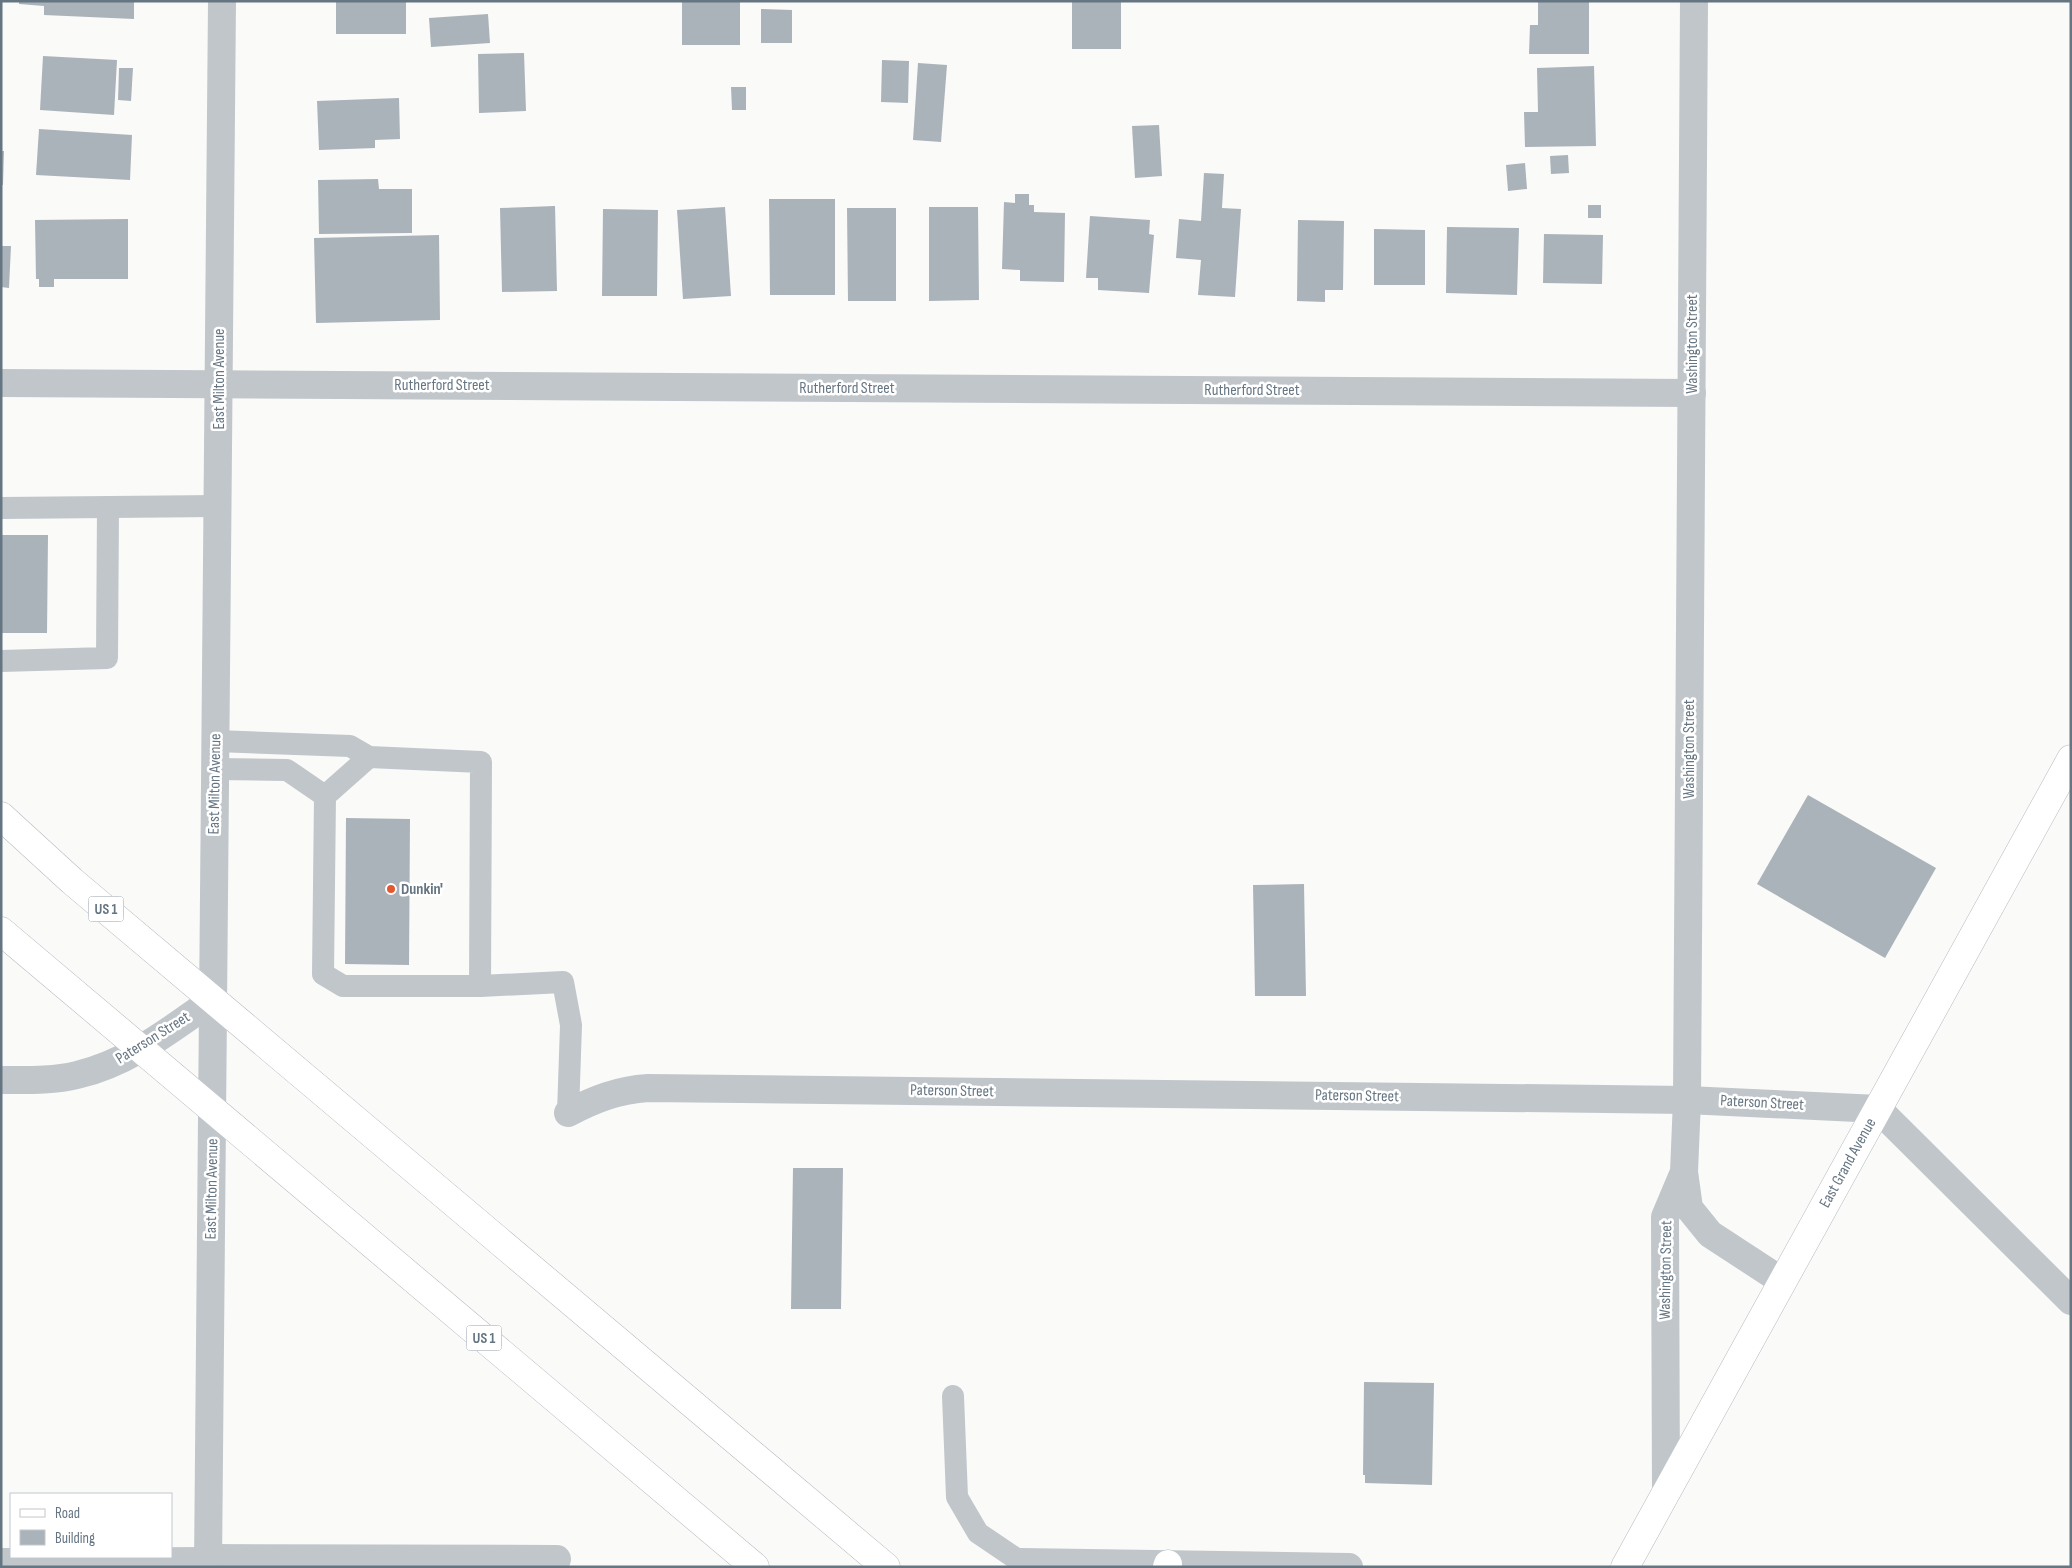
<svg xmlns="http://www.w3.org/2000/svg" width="2072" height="1568" viewBox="0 0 2072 1568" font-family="'Sofia Sans Condensed',sans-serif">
<rect width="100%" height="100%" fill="#fafaf8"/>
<g fill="#aab3b9">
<polygon points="19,1 134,1 134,19 44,15 44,6 19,4"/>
<rect x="336" y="1" width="70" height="33"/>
<rect x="682" y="1" width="58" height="44"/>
<rect x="1072" y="1" width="49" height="48"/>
<polygon points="1538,1 1589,1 1589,54 1529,54 1530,25 1538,25"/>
<polygon points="761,9 792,10 792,43 761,43"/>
<polygon points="488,14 490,43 431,47 429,18"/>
<polygon points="524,53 526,111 479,113 478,54"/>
<polygon points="43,56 117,60 114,115 40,110"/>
<polygon points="882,60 909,61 908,103 881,102"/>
<polygon points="918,63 947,65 941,142 913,140"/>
<polygon points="1594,66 1596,146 1525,147 1524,112 1538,112 1537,68"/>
<polygon points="119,68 133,68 131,101 118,100"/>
<polygon points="731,87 746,87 746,110 732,110"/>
<polygon points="399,98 400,139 375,140 375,148 319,150 317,101"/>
<polygon points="1159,125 1162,176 1135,178 1132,126"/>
<polygon points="39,129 132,135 130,180 36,175"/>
<polygon points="1,151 4,151 3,185 1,185"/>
<polygon points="1568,155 1569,173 1551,174 1550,156"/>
<polygon points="1525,163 1527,189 1508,191 1506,165"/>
<polygon points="1204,173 1224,174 1222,208 1241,209 1235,297 1198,295 1201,260 1176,258 1179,219 1201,221"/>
<polygon points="378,179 379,189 412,189 412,233 319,234 318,180"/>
<polygon points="1015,194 1029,194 1029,205 1034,205 1034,212 1065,213 1064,282 1020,281 1020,270 1002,269 1004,202 1015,203"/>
<polygon points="769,199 835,199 835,295 770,295"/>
<rect x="1588" y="205" width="13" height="13"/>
<polygon points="555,206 557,291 502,292 500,208"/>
<polygon points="725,207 731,296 683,299 677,210"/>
<polygon points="929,207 978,207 979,300 929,301"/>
<polygon points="847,208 896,208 896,301 848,301"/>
<polygon points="603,209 658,210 657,296 602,296"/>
<polygon points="1090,216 1150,220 1149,234 1154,235 1149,293 1098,290 1098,278 1086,278"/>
<polygon points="128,219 128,279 54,279 54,287 39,287 39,279 36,279 35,220"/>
<polygon points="1298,220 1344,221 1343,290 1325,290 1325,302 1297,301"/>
<polygon points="1447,227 1519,228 1517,295 1446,293"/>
<polygon points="1374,229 1425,230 1425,285 1374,285"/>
<polygon points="1544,234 1603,235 1602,284 1543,283"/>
<polygon points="439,235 440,320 316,323 314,238"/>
<polygon points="1,246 11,246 9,288 1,287"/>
<polygon points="1,535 48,535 47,633 1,633"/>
<polygon points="1808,795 1936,868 1885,958 1757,884"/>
<polygon points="346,818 410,819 409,965 345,964"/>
<polygon points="1304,884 1306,996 1255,996 1253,885"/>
<polygon points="793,1168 843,1168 841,1309 791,1309"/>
<polygon points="1364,1382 1434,1383 1432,1485 1365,1483 1365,1475 1363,1475"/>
</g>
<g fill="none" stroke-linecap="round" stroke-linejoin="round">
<defs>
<polyline id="secondary" points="1625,1567 2071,759"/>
<g id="trunk">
<polyline points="1,816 72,881 886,1567"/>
<polyline points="1,931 755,1567"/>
<polyline points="1167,1567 1168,1564"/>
</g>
</defs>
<use href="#secondary" stroke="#b6bbc0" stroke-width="29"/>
<use href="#trunk" stroke="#b4b9bd" stroke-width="29"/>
<g stroke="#c1c6ca" stroke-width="22">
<polyline points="1,508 218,506"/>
<polyline points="1,661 107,658 108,508"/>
<polyline points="216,741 350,746 369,757 481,762 480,986 563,982 571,1025 568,1113"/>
<polyline points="369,757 325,796 323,974 343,986 480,986"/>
<polyline points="215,769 287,770 325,796"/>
<polyline points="953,1396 957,1497 978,1533 1021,1562"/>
<polyline points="1,1559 208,1558"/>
</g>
<g stroke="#c1c6ca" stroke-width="28">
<polyline points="1,383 1692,393"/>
<path d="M1,1080C26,1080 53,1081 77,1075C129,1063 171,1029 213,1000"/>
<path d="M568,1113C595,1099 618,1090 648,1088L1687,1100L1878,1109L2071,1301"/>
<polyline points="1684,1172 1689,1208 1710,1234 1782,1281"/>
<polyline points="1666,1492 1665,1217 1684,1172 1687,1100 1694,1"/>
<polyline points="208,1558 557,1559"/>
<polyline points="1021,1562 1349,1567"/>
<polyline points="208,1567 222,1"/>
</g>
<use href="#secondary" stroke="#fff" stroke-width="28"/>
<use href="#trunk" stroke="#fff" stroke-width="28"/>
</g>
<circle fill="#e2582f" stroke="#fff" stroke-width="2" cx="391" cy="889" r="5"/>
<g text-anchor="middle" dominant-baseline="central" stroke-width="5" stroke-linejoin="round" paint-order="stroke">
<g fill="#fff" stroke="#939ea8" stroke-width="1">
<rect x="88.5" y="896.5" width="35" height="25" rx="4"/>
<rect x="466.5" y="1325.5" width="35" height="25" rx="4"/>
</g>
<g font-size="15" font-weight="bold" fill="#657582">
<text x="106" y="909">US 1</text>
<text x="484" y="1338">US 1</text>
</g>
<g font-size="16" fill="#657582" stroke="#fff">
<text transform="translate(1692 344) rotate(-90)">Washington Street</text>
<text transform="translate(219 379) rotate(-90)">East Milton Avenue</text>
<text x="442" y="385">Rutherford Street</text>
<text x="847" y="388">Rutherford Street</text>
<text x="1252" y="390">Rutherford Street</text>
<text transform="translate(1689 749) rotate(-90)">Washington Street</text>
<text transform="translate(215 784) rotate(-89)">East Milton Avenue</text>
<text transform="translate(153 1038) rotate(-32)">Paterson Street</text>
<text transform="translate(952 1091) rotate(1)">Paterson Street</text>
<text transform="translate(1357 1096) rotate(1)">Paterson Street</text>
<text transform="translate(1762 1103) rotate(3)">Paterson Street</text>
<text transform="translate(1848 1163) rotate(-61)">East Grand Avenue</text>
<text transform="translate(212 1189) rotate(-89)">East Milton Avenue</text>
<text transform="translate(1666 1270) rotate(-89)">Washington Street</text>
</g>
<g font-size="16" font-weight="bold" fill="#657582" stroke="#fff" text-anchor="start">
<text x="401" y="889">Dunkin'</text>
</g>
</g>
<rect width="2072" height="1568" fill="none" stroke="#657582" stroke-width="5"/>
<rect x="10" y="1493" width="162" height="65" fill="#ffffff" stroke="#c1c8cd"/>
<rect x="20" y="1509" width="25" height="8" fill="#ffffff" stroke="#c1c8cd"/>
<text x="55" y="1518" font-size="15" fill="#657582">Road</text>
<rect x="20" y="1530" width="25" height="15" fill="#aab3b9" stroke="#c1c8cd"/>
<text x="55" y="1543" font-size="15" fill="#657582">Building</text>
</svg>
